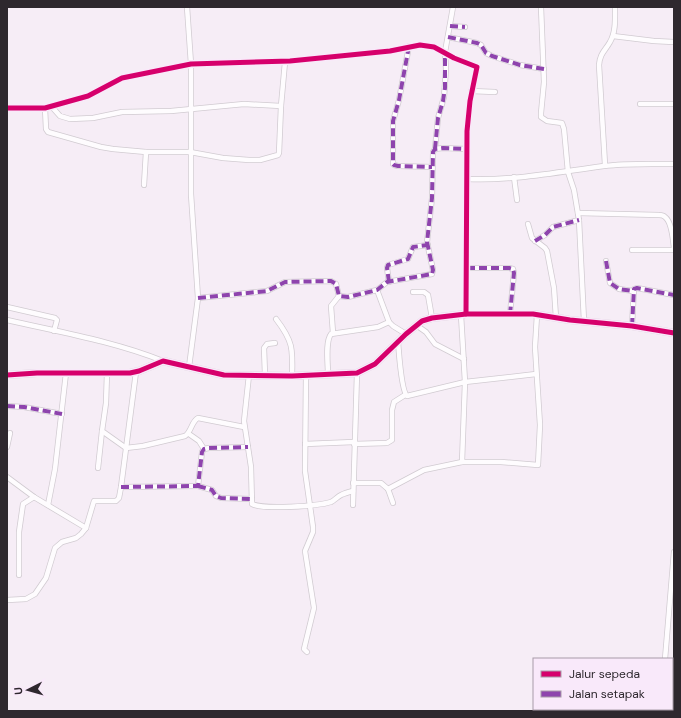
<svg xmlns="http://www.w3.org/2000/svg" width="681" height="718" viewBox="0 0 681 718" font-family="'DM Sans',sans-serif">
<rect width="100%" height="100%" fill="#f6edf6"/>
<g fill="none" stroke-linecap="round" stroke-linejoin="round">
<defs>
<g id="minor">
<polyline points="187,7 191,64 191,194 198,298 189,367"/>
<polyline points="541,7 544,82 541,113 541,117 547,121 562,123 564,129 568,172 574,190 579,220 584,321"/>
<polyline points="450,26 465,27"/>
<polyline points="613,36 654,41 674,42"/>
<polyline points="448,37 477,43 481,45 486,53 492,56 520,65 544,69"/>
<polyline points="409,46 399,100 393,121 393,164 394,165 398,166 432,167"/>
<polyline points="471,91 495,92"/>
<polyline points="640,104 674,104"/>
<polyline points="52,107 60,116 70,119 93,118 122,112 171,111 244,104 281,106"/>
<polyline points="7,108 45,108 88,96 122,78 191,64 290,61 390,51 420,45 434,47 454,58 477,67 470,101 467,131 466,314"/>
<polyline points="45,108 46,129 48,132 101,147 113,149 146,152 190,152 223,158 249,160 260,160 278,155 279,153 281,106 285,62"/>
<polyline points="435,149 438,118 444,97 446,69 445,52 453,7"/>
<path d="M605,165L599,65C600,53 605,51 610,42C616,32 615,18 615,7"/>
<polyline points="514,177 517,200"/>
<path d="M467,179C513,181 558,172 604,166C627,163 651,164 674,164"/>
<polyline points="144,185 146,152"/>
<path d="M578,213L659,215C661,215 664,216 665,217C672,222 673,240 674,248"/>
<polyline points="528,224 532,238 545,248 547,251 554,288 556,318"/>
<polyline points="535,241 545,235 553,227 579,220"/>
<polyline points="632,250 674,250"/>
<polyline points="606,261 610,283 619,289 633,291"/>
<polyline points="467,268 509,268 513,269 514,273 510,314"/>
<polyline points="389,282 387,268 388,265 408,259 413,247 428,245"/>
<polyline points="377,290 389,322 393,326 406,334"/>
<polyline points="413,292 424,292 428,295 432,318"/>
<polyline points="198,298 267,291 285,282 331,281 336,284 339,296 348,297 377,290 387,282 432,274 433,270 427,242 432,198 433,152 435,149 443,148 467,149"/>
<polyline points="7,307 55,318 57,320 54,331"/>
<polyline points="461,315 465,382 462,462"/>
<path d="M276,319C293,341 293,349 292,376"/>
<path d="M7,320C59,332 113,341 163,361"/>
<polyline points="416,325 426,332 435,344 464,359"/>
<polyline points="632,326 634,289 637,288 674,295"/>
<polyline points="333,333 331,306 339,296"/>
<path d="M398,342C399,352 401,390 407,396L465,382L536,374"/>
<path d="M107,373L106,403L102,431L126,448L143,446L185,436C192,431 191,422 198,418L244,427"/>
<path d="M328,374C328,364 325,342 331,334L378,327L389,322"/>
<path d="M249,375L244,421L251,467L252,504C264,510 318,506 331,502C335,500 337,497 341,495C345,493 349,492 353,491"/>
<polyline points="265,375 264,348 267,344 275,343"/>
<polyline points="306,375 305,471 313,527 313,532 305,551 314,608 304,649 307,652"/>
<polyline points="7,406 24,407 62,414"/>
<polyline points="189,434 199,441 204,449"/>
<polyline points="305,444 354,442"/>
<polyline points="354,444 387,443 392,440 392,410 394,402 405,395"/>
<polyline points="7,447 10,433"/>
<polyline points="98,468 102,431"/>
<polyline points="7,477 34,497 86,528"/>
<polyline points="353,483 381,483 388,489 393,503"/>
<polyline points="198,486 212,490 216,496 221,498 252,499"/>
<polyline points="121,487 198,486 202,452 204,449 209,448 248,447"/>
<polyline points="388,489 424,470 462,462 501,462 538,465 540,425 535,347 537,315"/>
<polyline points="48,505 55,469 66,373"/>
<polyline points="353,505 357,373"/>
<polyline points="19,575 19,532 23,504 34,497"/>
<polyline points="7,600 26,599 35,594 46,578 55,548 62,542 76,538 81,534 86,528 94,501 116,501 119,498 121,487 136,372"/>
<polyline points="665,659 674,552"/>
<polyline points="662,711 662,709"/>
</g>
<polyline id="tertiary" points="7,375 37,373 130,373 139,371 163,361 224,375 292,376 357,373 375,364 406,334 422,321 432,318 466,314 533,314 570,320 632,326 674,333"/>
</defs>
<use href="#minor" stroke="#d1cbd1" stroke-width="6"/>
<use href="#tertiary" stroke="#d1cbd1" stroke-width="8"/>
<use href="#minor" stroke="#fefcfe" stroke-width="4.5"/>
<use href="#tertiary" stroke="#fefcfe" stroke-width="5.5"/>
<g stroke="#8e44ad" stroke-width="4" stroke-dasharray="8 4" stroke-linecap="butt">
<polyline points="450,26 465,27"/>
<polyline points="448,37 477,43 481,45 486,53 492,56 520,65 544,69"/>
<polyline points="409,46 399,100 393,121 393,164 394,165 398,166 432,167"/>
<polyline points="435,149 438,118 443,101 445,88 445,52"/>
<polyline points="535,241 545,235 553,227 579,220"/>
<polyline points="606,261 610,283 619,289 633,291"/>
<polyline points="467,268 509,268 513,269 514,273 510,314"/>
<polyline points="389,282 387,268 388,265 408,259 413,247 428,245"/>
<polyline points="198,298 267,291 285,282 331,281 336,284 339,296 348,297 377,290 387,282 432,274 433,270 427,242 432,198 433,152 435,149 443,148 467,149"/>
<polyline points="632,326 634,289 637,288 674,295"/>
<polyline points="7,406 24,407 62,414"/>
<polyline points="198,486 212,490 216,496 221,498 252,499"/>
<polyline points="121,487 198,486 202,452 204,449 209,448 248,447"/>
</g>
<defs>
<g id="cycleway">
<polyline points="7,108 45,108 88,96 122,78 191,64 290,61 390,51 420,45 434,47 454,58 477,67 470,101 467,131 466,314"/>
<polyline points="7,375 37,373 130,373 139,371 163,361 224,375 292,376 357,373 375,364 406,334 422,321 432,318 466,314 533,314 570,320 632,326 674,333"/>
</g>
</defs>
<use href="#cycleway" stroke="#f9e9fa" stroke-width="8"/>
<use href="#cycleway" stroke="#d6006c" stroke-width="5"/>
</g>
<rect width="681" height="718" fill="none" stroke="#2e282e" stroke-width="16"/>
<rect x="533" y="658" width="140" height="52" fill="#f9e9fa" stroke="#a89ca8"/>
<rect x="541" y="671" width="20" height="6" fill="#d6006c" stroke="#a89ca8"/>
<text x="569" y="678" font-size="12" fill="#2e282e">Jalur sepeda</text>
<rect x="541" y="691" width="20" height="6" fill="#8e44ad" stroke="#a89ca8"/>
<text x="569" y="698" font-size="12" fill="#2e282e">Jalan setapak</text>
<g transform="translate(28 690) rotate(264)" stroke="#f9e9fa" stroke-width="3" paint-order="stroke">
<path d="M0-3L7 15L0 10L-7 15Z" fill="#2e282e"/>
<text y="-6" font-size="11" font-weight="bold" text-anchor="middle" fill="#2e282e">U</text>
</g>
</svg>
